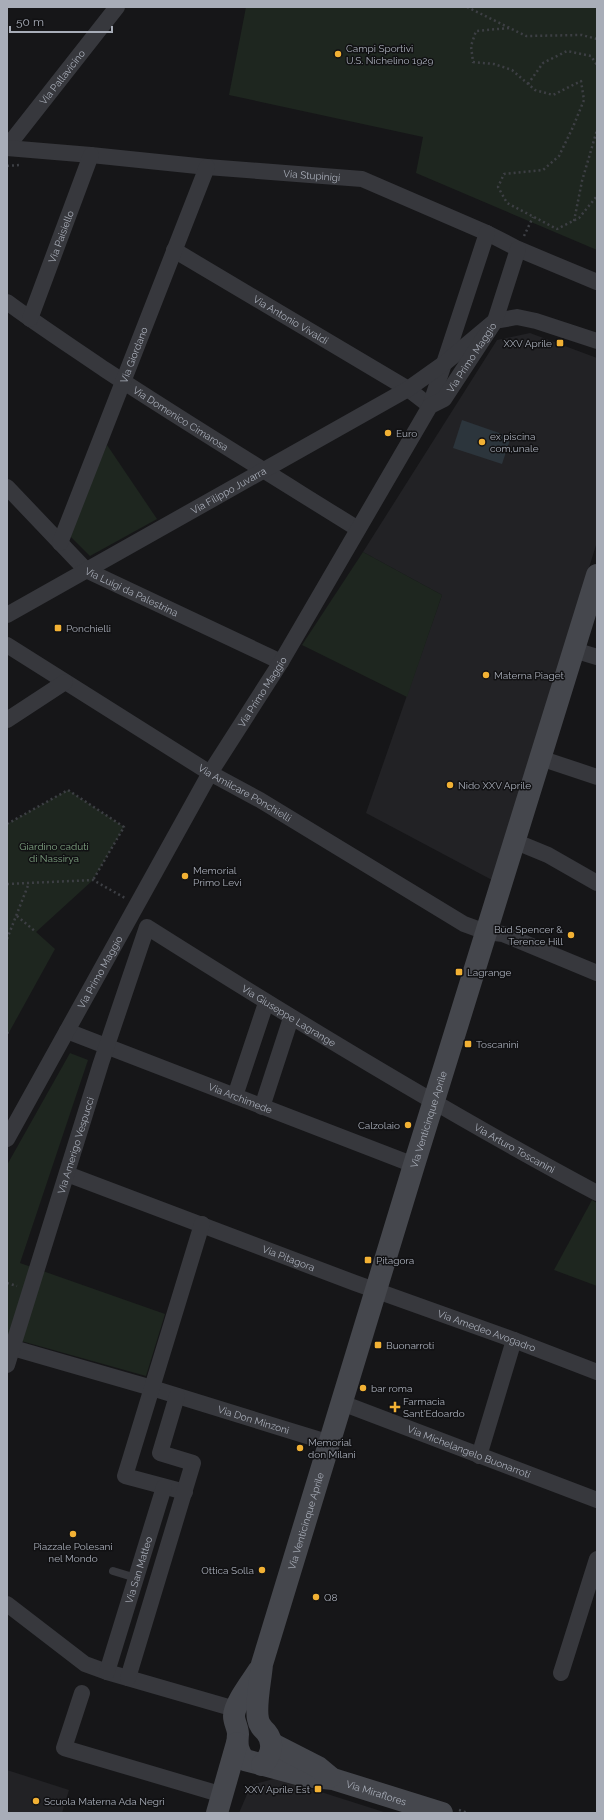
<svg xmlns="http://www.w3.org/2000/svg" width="604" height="1820" viewBox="0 0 604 1820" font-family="Raleway,sans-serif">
<rect width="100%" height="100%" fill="#161618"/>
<g fill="#222225">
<polygon points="530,333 597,358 597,542 492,880 366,813 442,595 363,552 497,340"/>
<polygon points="7,1770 69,1790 62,1813 7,1813"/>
<polygon points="277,1778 387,1813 239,1813 251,1785"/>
</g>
<g fill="#1e261f">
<polygon points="246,7 597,7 597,250 416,173 423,137 229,95"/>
<polygon points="107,445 157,519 90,556 68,534"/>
<polygon points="363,552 442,595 407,697 302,645"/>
<polygon points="68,790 124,827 93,880 36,932 55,949 7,1036 7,824"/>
<polygon points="70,1053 88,1060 20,1263 165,1314 146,1376 7,1337 7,1165"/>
<polygon points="592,1200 597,1203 597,1286 554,1270"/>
</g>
<polygon fill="#2c353c" points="462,420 511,437 502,464 453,448"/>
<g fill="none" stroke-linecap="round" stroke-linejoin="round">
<g stroke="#3d3f44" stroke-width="2.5" stroke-dasharray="2 3" stroke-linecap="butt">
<polyline points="467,7 526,36 582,35 597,39"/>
<polyline points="509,28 476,31 471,46 473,62 494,64 512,70 535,90 553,95 581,81 584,100 573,127 559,156 543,170 504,174 498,187 507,203 557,229 579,218 597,196"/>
<polyline points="528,84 543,63 567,51 591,56 597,65"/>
<polyline points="7,166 20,165"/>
<polyline points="574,221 582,181 597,130"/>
<polyline points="524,236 533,217"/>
<polyline points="7,824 68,790 124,827 93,880"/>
<polyline points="7,884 93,880 125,898"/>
<polyline points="17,916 36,932"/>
<polyline points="7,939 29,883"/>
<polyline points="7,1032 8,1034"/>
<polyline points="7,1283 17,1286"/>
<polyline points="459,1810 468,1813"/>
</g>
<polyline stroke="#37383d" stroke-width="8" points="113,1571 136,1578"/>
<g stroke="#37383d" stroke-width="16">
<path id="s1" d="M7,147L117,7"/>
<path id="s2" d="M7,148L91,155L207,167L362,179L487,233L518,249L597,282"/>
<path id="s3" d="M174,250L408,389L430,406"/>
<path id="s4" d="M7,302C38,325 72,347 104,369C188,424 273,476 358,529"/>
<path id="s5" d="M30,319L91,155"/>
<polyline points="430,406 487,233"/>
<path id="s6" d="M7,487L86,570L281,662"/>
<path id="s7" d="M60,543L207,167"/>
<path id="s8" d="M7,615L408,389L446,362L495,321L517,317L536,321L597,341"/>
<path id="s9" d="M7,645L210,773L260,800L464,924L486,932L503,934L597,973"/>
<polyline points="574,650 597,657"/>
<polyline points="7,720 65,682"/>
<polyline points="540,758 597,777"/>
<polyline points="514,841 548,855 597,883"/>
<path id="s10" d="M67,1031L414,1165"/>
<polyline points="235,1096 266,1003"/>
<polyline points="262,1107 291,1018"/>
<path id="s11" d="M7,1139L210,773L281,662L430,406L444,399L495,321L518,249"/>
<path id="s12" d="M67,1174L355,1283L514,1340L597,1372"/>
<path id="s13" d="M13,1348L152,1388L330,1443"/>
<path id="s14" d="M7,1365L101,1063L147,927C294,1020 443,1111 597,1193"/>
<path id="s15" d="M342,1403L597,1500"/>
<polyline points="479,1456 514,1340"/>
<polyline points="185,1492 125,1476 202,1224"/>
<polyline points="7,1604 85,1664 107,1672 235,1709"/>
<path id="s16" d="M107,1672L164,1487"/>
<polyline points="561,1673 597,1559"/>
<polyline points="128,1678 193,1463 160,1453 177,1396"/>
<polyline points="82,1693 64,1748 223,1795"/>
</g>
<g stroke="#45474d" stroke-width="22">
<path id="s17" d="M259,1670C252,1681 234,1704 234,1716C234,1722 238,1728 238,1734C237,1744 237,1752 245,1760L305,1776L333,1779L442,1813"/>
<polyline points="271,1743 318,1767 330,1777"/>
<path id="s18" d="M262,1765C271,1756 275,1743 266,1732C262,1728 259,1725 258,1719C255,1705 261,1679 262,1664L414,1165L597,575"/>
<polyline points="217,1813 237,1743"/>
</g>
</g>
<g fill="#f2b134" stroke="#111113" stroke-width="1.5">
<circle cx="338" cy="54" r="4"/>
<rect x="556" y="339" width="8" height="8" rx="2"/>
<circle cx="388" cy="433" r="4"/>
<circle cx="482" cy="442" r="4"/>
<rect x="54" y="624" width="8" height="8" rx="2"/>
<circle cx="486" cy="675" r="4"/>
<circle cx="450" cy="785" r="4"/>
<circle cx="185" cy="876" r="4"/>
<circle cx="571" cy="935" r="4"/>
<rect x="455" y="968" width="8" height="8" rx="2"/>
<rect x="464" y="1040" width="8" height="8" rx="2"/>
<circle cx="408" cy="1125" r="4"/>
<rect x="364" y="1256" width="8" height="8" rx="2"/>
<rect x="374" y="1341" width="8" height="8" rx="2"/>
<circle cx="363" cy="1388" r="4"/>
<path d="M393 1401h4v4h4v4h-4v4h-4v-4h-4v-4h4z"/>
<circle cx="300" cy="1448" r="4"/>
<circle cx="73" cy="1534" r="4"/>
<circle cx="262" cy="1570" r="4"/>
<circle cx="316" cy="1597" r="4"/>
<rect x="314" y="1785" width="8" height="8" rx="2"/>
<circle cx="36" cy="1801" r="4"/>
</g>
<g text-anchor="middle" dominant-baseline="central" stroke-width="3" stroke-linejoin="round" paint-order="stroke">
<g font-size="10" fill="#a8adb8" stroke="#111113" text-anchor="start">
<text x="346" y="48">Campi Sportivi<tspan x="346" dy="12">U.S. Nichelino 1929</tspan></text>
<text x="552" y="343" text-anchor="end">XXV Aprile</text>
<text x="396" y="433">Euro</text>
<text x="490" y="436">ex piscina<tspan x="490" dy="12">com,unale</tspan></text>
<text x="66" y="628">Ponchielli</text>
<text x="494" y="675">Materna Piaget</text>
<text x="458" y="785">Nido XXV Aprile</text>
<text x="193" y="870">Memorial<tspan x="193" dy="12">Primo Levi</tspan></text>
<text x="563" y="929" text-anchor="end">Bud Spencer &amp;<tspan x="563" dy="12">Terence Hill</tspan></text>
<text x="467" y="972">Lagrange</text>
<text x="476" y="1044">Toscanini</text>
<text x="400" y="1125" text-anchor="end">Calzolaio</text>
<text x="376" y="1260">Pitagora</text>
<text x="386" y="1345">Buonarroti</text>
<text x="371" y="1388">bar roma</text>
<text x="403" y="1401">Farmacia<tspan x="403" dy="12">Sant'Edoardo</tspan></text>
<text x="308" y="1442">Memorial<tspan x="308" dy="12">don Milani</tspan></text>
<text x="73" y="1546" text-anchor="middle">Piazzale Polesani<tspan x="73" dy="12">nel Mondo</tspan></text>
<text x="254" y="1570" text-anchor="end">Ottica Solla</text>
<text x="324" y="1597">Q8</text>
<text x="310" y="1789" text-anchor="end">XXV Aprile Est</text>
<text x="44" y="1801">Scuola Materna Ada Negri</text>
</g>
<g font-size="10" fill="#a8adb8" stroke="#111113">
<text stroke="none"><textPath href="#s1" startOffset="89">Via Pallavicino</textPath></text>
<text stroke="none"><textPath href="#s2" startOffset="306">Via Stupinigi</textPath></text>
<text stroke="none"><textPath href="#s5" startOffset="88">Via Paisiello</textPath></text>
<text stroke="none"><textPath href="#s3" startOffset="136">Via Antonio Vivaldi</textPath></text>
<text stroke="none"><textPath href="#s7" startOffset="202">Via Giordano</textPath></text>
<text stroke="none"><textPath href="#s11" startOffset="912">Via Primo Maggio</textPath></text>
<text stroke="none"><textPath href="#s4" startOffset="209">Via Domenico Cimarosa</textPath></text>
<text stroke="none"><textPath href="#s8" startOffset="254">Via Filippo Juvarra</textPath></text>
<text stroke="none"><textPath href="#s6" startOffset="165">Via Luigi da Palestrina</textPath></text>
<text stroke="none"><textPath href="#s11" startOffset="515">Via Primo Maggio</textPath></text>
<text stroke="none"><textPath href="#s9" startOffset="280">Via Amilcare Ponchielli</textPath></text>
<text stroke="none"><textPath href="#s11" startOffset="191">Via Primo Maggio</textPath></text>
<text stroke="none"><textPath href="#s14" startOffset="627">Via Giuseppe Lagrange</textPath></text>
<text stroke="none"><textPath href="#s10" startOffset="186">Via Archimede</textPath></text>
<text stroke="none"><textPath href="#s18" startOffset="677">Via Venticinque Aprile</textPath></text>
<text stroke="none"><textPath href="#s14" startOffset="230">Via Amerigo Vespucci</textPath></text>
<text stroke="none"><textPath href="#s14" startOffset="889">Via Arturo Toscanini</textPath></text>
<text stroke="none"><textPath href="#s12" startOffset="237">Via Pitagora</textPath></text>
<text stroke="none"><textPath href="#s12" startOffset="448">Via Amedeo Avogadro</textPath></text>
<text stroke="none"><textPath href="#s13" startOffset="251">Via Don Minzoni</textPath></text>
<text stroke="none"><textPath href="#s15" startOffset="136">Via Michelangelo Buonarroti</textPath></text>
<text stroke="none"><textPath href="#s18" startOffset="257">Via Venticinque Aprile</textPath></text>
<text stroke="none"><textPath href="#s16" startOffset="107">Via San Matteo</textPath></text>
<text stroke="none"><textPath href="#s17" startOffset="235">Via Miraflores</textPath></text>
</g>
<g font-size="10" fill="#7fa381" stroke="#111113">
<text x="54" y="846">Giardino caduti<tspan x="54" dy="12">di Nassirya</tspan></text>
</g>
</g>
<rect width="604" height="1820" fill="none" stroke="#a8adb8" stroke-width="16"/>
<path d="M10 26v6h102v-6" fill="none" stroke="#a8adb8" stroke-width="2"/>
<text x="16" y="26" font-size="12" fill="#a8adb8" stroke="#111113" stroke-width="3" paint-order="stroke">50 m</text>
</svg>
